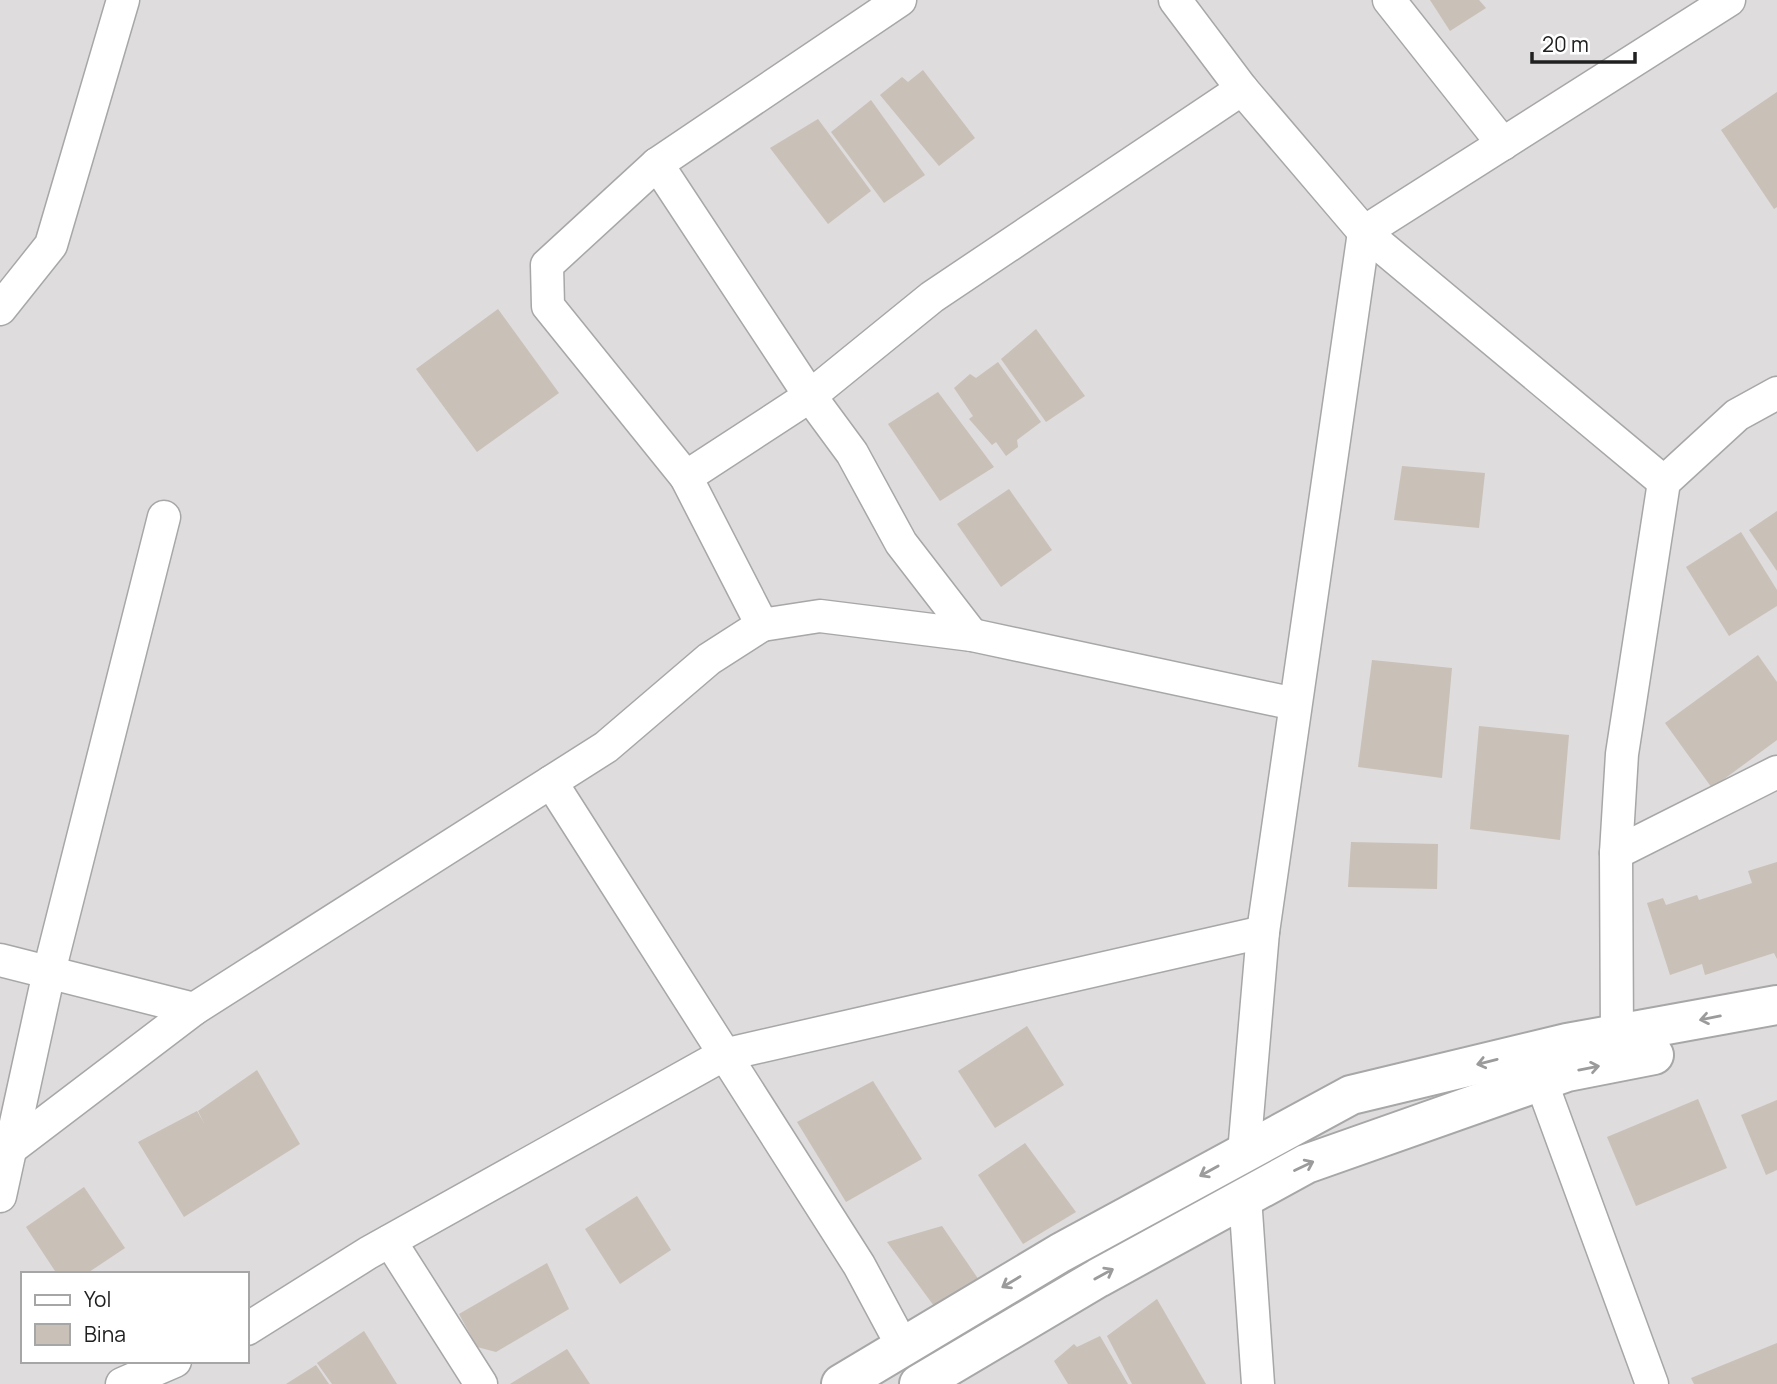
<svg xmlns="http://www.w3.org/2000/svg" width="1777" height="1384" viewBox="0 0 1777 1384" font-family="Manrope,sans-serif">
<rect width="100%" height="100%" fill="#f1ede5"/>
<path fill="#dedcdc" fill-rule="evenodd" d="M0,0H1777V1384H0ZM23,1274H247V1361H23Z"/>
<g fill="#c9c0b8">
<polygon points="1430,0 1479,0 1486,8 1450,31"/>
<polygon points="923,70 975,138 939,166 880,95 902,77 908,82"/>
<polygon points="1777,92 1777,207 1774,209 1721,130"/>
<polygon points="871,100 925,175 884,203 831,132"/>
<polygon points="818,119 871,191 828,224 770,148"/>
<polygon points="498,309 559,393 477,452 416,369"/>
<polygon points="1036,329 1085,396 1046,422 1001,359"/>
<polygon points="998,362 1041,422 1017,440 1018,447 1006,456 996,442 992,445 969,419 973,416 954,388 970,374 976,378"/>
<polygon points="938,392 994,467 940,501 888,424"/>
<polygon points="1402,466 1485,473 1479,528 1394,520"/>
<polygon points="1009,489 1052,550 1001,587 957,524"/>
<polygon points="1777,511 1777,571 1749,530"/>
<polygon points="1741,532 1777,590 1777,606 1729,636 1686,567"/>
<polygon points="1758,655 1777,682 1777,740 1712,788 1665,723"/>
<polygon points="1372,660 1452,668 1442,778 1358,767"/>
<polygon points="1479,726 1569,735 1560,840 1470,829"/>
<polygon points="1351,842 1438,844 1437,889 1348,887"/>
<polygon points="1777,862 1777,959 1774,953 1705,975 1702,964 1670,975 1647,903 1663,898 1666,905 1697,895 1699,900 1752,883 1748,871"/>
<polygon points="1027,1026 1064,1085 995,1128 958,1071"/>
<polygon points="257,1070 300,1144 184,1217 138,1142 197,1111 204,1123 198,1111"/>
<polygon points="873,1081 922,1159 846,1202 797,1122"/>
<polygon points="1698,1099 1727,1168 1636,1206 1607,1137"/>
<polygon points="1777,1100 1777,1170 1766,1175 1741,1115"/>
<polygon points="1025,1143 1076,1212 1023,1244 978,1175"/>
<polygon points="84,1187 125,1248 86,1274 57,1274 26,1227"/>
<polygon points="637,1196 671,1250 620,1284 585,1229"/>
<polygon points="942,1226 979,1280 934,1306 887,1242"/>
<polygon points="547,1263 569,1309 496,1352 477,1347 459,1314"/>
<polygon points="1157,1299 1206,1384 1132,1384 1107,1336"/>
<polygon points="364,1331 397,1384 332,1384 317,1363"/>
<polygon points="1100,1336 1128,1384 1068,1384 1054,1361 1074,1344 1077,1347"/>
<polygon points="1777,1343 1777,1384 1694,1384 1691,1378"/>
<polygon points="567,1349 590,1384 510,1384"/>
<polygon points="316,1365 329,1384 286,1384"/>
</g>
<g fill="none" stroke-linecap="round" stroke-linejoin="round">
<defs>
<g id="minor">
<polyline points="1175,0 1242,89 1364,232 1664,482"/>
<polyline points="1389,0 1503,144"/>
<polyline points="657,164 547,265 548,306 686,477"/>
<polyline points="0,309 51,245 123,0"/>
<polyline points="762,625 820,616 972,635 1295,704"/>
<polyline points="972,635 901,543 852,453 810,396 932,297 1242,89"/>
<polyline points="551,782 859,1265 903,1347"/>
<polyline points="1616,853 1777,772"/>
<polyline points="0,960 194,1009"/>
<polyline points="1617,1036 1616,853 1622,754 1664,482 1737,415 1777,393"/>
<polyline points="1541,1081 1652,1384"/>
<polyline points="10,1149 194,1009 606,747 709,659 762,625 686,477 810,396 657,164 900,0"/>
<polyline points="1244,1153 1263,932 1364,232 1729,0"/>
<polyline points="0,1196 49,972 164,517"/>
<polyline points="1245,1197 1258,1384"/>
<polyline points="390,1241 481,1384"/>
<polyline points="247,1329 368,1253 723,1055 1263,932"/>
<polyline points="122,1384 175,1361"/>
</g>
<g id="tertiary">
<polyline points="841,1384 1060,1253 1351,1095 1567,1043 1777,1005"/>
<polyline points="919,1384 1098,1278 1306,1164 1567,1072 1654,1055"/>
</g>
</defs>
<use href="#minor" stroke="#a7a7a7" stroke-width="35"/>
<use href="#tertiary" stroke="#a7a7a7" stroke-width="42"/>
<use href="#minor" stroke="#fff" stroke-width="32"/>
<use href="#tertiary" stroke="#fff" stroke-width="38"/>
</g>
<defs><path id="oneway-shaft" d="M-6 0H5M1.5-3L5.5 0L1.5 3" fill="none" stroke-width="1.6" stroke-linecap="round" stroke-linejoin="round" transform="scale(1.75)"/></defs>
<g stroke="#9b9b9b">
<use href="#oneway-shaft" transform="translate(1710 1018) rotate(169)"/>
<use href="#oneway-shaft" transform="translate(1487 1062) rotate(166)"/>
<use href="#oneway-shaft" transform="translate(1589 1068) rotate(-11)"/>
<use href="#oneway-shaft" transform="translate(1304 1166) rotate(-25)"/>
<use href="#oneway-shaft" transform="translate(1209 1171) rotate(151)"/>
<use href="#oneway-shaft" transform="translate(1104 1274) rotate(-29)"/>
<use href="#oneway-shaft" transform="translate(1011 1282) rotate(149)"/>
</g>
<rect x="21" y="1272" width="228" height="91" fill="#ffffff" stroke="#a6a6a6" stroke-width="2"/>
<rect x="35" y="1295" width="35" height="10" fill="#ffffff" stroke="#a6a6a6" stroke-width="2"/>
<text x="84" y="1307" font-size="21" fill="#202020">Yol</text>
<rect x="35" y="1324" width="35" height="21" fill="#c9c0b8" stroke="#a6a6a6" stroke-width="2"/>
<text x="84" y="1342" font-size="21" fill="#202020">Bina</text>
<path d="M1532 52v10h103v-10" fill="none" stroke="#202020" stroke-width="3.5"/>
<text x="1542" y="52" font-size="21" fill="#202020" stroke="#ffffff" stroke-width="5" paint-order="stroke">20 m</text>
</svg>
